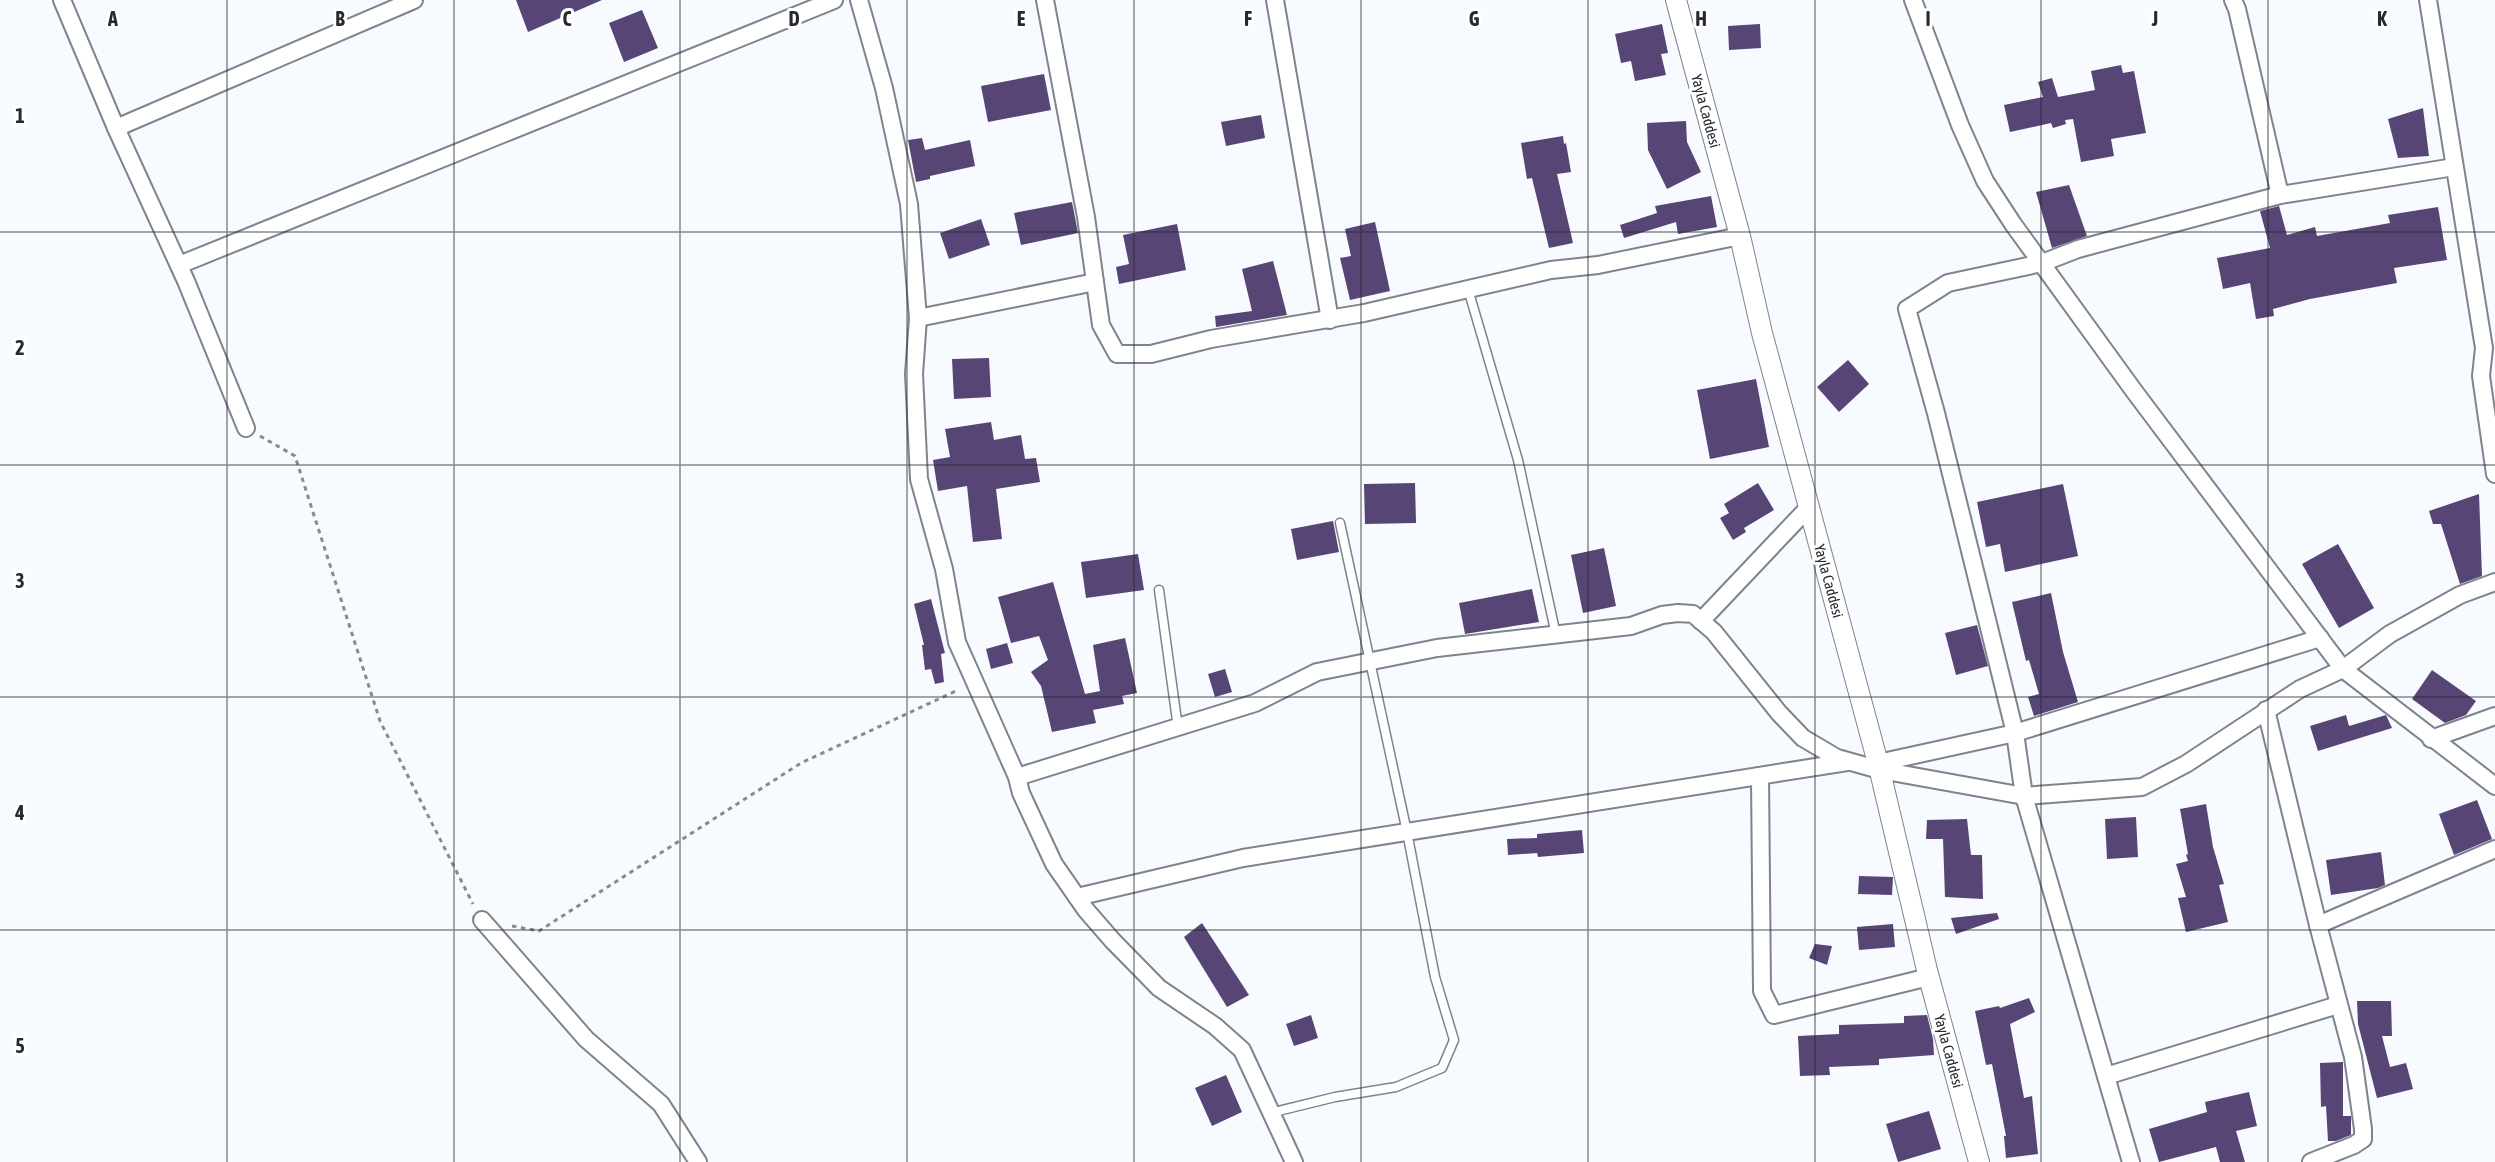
<svg xmlns="http://www.w3.org/2000/svg" width="2495" height="1162" viewBox="0 0 2495 1162" font-family="'Asap Condensed',sans-serif">
<rect width="100%" height="100%" fill="#f7fbff"/>
<g fill="#574576">
<polygon points="516,0 602,0 528,32"/>
<polygon points="642,10 658,48 624,62 609,23"/>
<polygon points="1662,24 1668,53 1661,54 1666,75 1635,81 1631,61 1621,63 1615,34"/>
<polygon points="1760,24 1761,48 1729,50 1728,26"/>
<polygon points="2121,65 2123,73 2134,71 2146,133 2111,139 2114,156 2081,162 2073,119 2065,120 2066,124 2053,128 2051,123 2010,132 2004,105 2043,97 2038,82 2052,78 2058,97 2095,90 2091,71"/>
<polygon points="1044,74 1051,110 988,122 981,86"/>
<polygon points="2423,108 2429,156 2398,158 2388,119"/>
<polygon points="1261,115 1265,138 1226,146 1221,122"/>
<polygon points="1686,121 1687,142 1701,172 1667,189 1648,150 1647,123"/>
<polygon points="1563,136 1564,144 1566,143 1571,172 1557,174 1573,243 1549,248 1532,178 1527,179 1521,143"/>
<polygon points="922,138 925,150 970,140 975,166 930,176 930,179 916,182 908,140"/>
<polygon points="2069,185 2087,236 2052,248 2036,192"/>
<polygon points="1711,196 1717,227 1678,234 1676,222 1624,238 1620,225 1657,213 1655,206"/>
<polygon points="1072,202 1078,233 1021,245 1014,213"/>
<polygon points="2279,206 2287,235 2315,227 2317,236 2390,223 2388,215 2438,207 2447,260 2394,268 2397,283 2310,299 2273,309 2274,316 2256,319 2250,283 2223,289 2217,258 2270,248 2260,211"/>
<polygon points="981,219 990,245 949,259 940,233"/>
<polygon points="1375,222 1390,291 1350,300 1340,258 1351,256 1345,229"/>
<polygon points="1177,224 1186,270 1119,284 1116,267 1129,264 1123,235"/>
<polygon points="1273,261 1287,315 1216,327 1215,316 1252,311 1242,269"/>
<polygon points="989,358 991,397 954,399 952,359"/>
<polygon points="1848,360 1869,384 1839,412 1817,387"/>
<polygon points="1756,379 1769,447 1710,459 1697,390"/>
<polygon points="991,422 994,440 1021,435 1025,459 1036,458 1040,482 996,489 1002,539 973,542 967,486 938,491 933,460 950,457 945,429"/>
<polygon points="1415,483 1416,523 1365,524 1364,484"/>
<polygon points="1758,483 1774,510 1744,528 1746,532 1733,540 1720,518 1729,513 1724,504"/>
<polygon points="2063,484 2078,556 2005,572 2000,544 1986,547 1977,502"/>
<polygon points="2479,494 2482,576 2460,584 2441,524 2433,524 2429,511"/>
<polygon points="1333,521 1339,552 1297,560 1291,529"/>
<polygon points="2338,544 2374,608 2339,628 2302,564"/>
<polygon points="1604,548 1616,606 1583,613 1571,555"/>
<polygon points="1138,554 1144,590 1086,598 1081,562"/>
<polygon points="1053,582 1085,694 1100,691 1093,645 1125,638 1137,693 1122,696 1124,704 1093,710 1096,723 1052,732 1041,686 1031,672 1048,660 1039,636 1011,643 998,597"/>
<polygon points="1532,589 1539,622 1465,634 1459,603"/>
<polygon points="2051,593 2063,652 2078,702 2034,716 2028,697 2039,694 2029,660 2026,661 2012,602"/>
<polygon points="931,599 945,653 941,654 944,682 935,684 931,669 925,670 922,645 924,645 914,604"/>
<polygon points="1977,625 1988,666 1956,675 1945,633"/>
<polygon points="1007,643 1013,663 991,669 986,649"/>
<polygon points="1225,669 1232,692 1215,697 1208,674"/>
<polygon points="2432,670 2476,701 2466,715 2445,723 2412,699"/>
<polygon points="2346,715 2349,726 2386,715 2392,728 2318,751 2310,726"/>
<polygon points="2477,800 2492,839 2454,855 2439,814"/>
<polygon points="2206,804 2213,847 2224,884 2219,885 2228,922 2186,932 2178,898 2186,897 2176,864 2188,861 2186,855 2188,854 2180,809"/>
<polygon points="2136,817 2138,857 2107,859 2105,819"/>
<polygon points="1967,819 1971,855 1982,855 1983,899 1945,897 1943,839 1926,839 1927,820"/>
<polygon points="1582,830 1584,853 1538,857 1537,853 1508,855 1507,839 1537,838 1537,834"/>
<polygon points="2381,852 2385,885 2378,888 2331,895 2326,860"/>
<polygon points="1859,876 1893,877 1892,895 1858,894"/>
<polygon points="1997,913 1999,919 1956,934 1951,918"/>
<polygon points="1202,923 1249,995 1227,1007 1184,937"/>
<polygon points="1893,924 1895,947 1859,950 1857,927"/>
<polygon points="1815,944 1832,946 1827,965 1809,958"/>
<polygon points="2029,998 2035,1012 2010,1024 2024,1098 2032,1096 2038,1154 2006,1158 2004,1136 2006,1136 1992,1064 1986,1065 1975,1011 1999,1006 2000,1008"/>
<polygon points="2357,1001 2391,1001 2392,1036 2382,1036 2390,1067 2406,1063 2413,1089 2377,1098 2358,1024"/>
<polygon points="1311,1015 1318,1038 1294,1046 1286,1024"/>
<polygon points="1927,1015 1933,1039 1934,1055 1879,1059 1879,1065 1829,1067 1830,1075 1800,1076 1798,1036 1839,1034 1839,1025 1904,1023 1904,1016"/>
<polygon points="2343,1062 2343,1116 2351,1116 2351,1135 2336,1141 2328,1141 2326,1106 2321,1107 2320,1063"/>
<polygon points="1226,1075 1242,1112 1212,1126 1195,1088"/>
<polygon points="2249,1092 2257,1126 2236,1131 2245,1162 2220,1162 2216,1147 2159,1162 2149,1129 2207,1112 2205,1102"/>
<polygon points="1929,1111 1941,1149 1898,1162 1886,1124"/>
</g>
<g fill="none" stroke-linecap="round" stroke-linejoin="round">
<defs>
<g id="service">
<polyline points="1468,289 1518,460 1556,635"/>
<polyline points="1159,590 1178,728"/>
<polyline points="1270,1113 1335,1097 1396,1087 1442,1068 1454,1040 1435,977 1407,832 1340,523"/>
</g>
<g id="minor">
<polyline points="62,0 116,128 186,281 246,428"/>
<polyline points="859,0 884,88 909,204 918,318 914,374 919,479 944,569 957,642 1017,777 1021,793 1054,864 1086,910 1112,940 1159,988 1215,1026 1242,1050 1294,1162"/>
<polyline points="1275,0 1330,320"/>
<polyline points="1913,0 1960,125 1985,181 2013,224 2134,391 2343,669 2495,786"/>
<polyline points="2233,0 2237,9 2280,195"/>
<polyline points="2428,0 2484,348 2481,376 2495,474"/>
<polyline points="116,128 414,0"/>
<polyline points="179,265 834,0"/>
<polyline points="1095,282 1101,325 1117,354 1151,354 1211,339 1364,313 1551,270 1598,265 1740,236"/>
<polyline points="918,318 1095,282 1086,217 1045,0"/>
<polyline points="1701,621 1809,507"/>
<polyline points="2266,710 2318,925 2353,1057 2363,1129 2363,1139 2354,1145 2311,1162"/>
<polyline points="2431,739 2495,716"/>
<polyline points="1878,763 2015,733 2320,638"/>
<polyline points="1760,776 1762,991 1774,1015 1929,977"/>
<polyline points="1017,777 1255,703 1317,672 1437,648 1631,626 1662,615 1678,613 1693,614 1714,632 1779,713 1803,738 1837,758 1880,770 2024,796 2142,787 2186,764 2300,689 2343,669 2390,634 2460,595 2495,582"/>
<polyline points="1077,897 1243,858 1847,762"/>
<polyline points="482,920 586,1039 661,1104 698,1162"/>
<polyline points="2318,925 2495,849"/>
<polyline points="2106,1076 2338,1005"/>
<polyline points="2131,1162 2024,796 2015,733 1936,413 1907,309 1948,283 2042,263 2078,249 2280,195 2454,167"/>
</g>
<polyline id="tertiary" points="1676,0 1740,236 1762,333 1878,763 1927,970 1979,1162"/>
</defs>
<use href="#service" stroke="#7c858d" stroke-width="11"/>
<use href="#minor" stroke="#7c858d" stroke-width="20"/>
<use href="#tertiary" stroke="#7c858d" stroke-width="22"/>
<g stroke="#878b8f" stroke-width="3" stroke-dasharray="4.5 4.5" stroke-linecap="butt">
<polyline points="260,436 295,456 380,721 473,904"/>
<polyline points="512,926 539,931 801,763 958,690"/>
</g>
<use href="#service" stroke="#fff" stroke-width="8"/>
<use href="#minor" stroke="#fff" stroke-width="16"/>
<use href="#tertiary" stroke="#fff" stroke-width="20"/>
</g>
<path fill="none" stroke="#262a2d" stroke-width="1.5" stroke-opacity="0.55" d="M227,0V1162M454,0V1162M680,0V1162M907,0V1162M1134,0V1162M1361,0V1162M1588,0V1162M1815,0V1162M2041,0V1162M2268,0V1162M0,232H2495M0,465H2495M0,697H2495M0,930H2495"/>
<g text-anchor="middle" dominant-baseline="central" stroke-width="6" stroke-linejoin="round" paint-order="stroke">
<g font-size="15" fill="#262a2d" stroke="#fff">
<text transform="translate(1706 111) rotate(75)">Yayla Caddesi</text>
<text transform="translate(1829 581) rotate(75)">Yayla Caddesi</text>
<text transform="translate(1949 1051) rotate(75)">Yayla Caddesi</text>
</g>
</g>
<g font-size="20" text-anchor="middle" font-weight="bold" fill="#262a2d" stroke="#fff" stroke-width="6" stroke-linejoin="round" paint-order="stroke">
<text x="113" y="26">A</text>
<text x="340" y="26">B</text>
<text x="567" y="26">C</text>
<text x="794" y="26">D</text>
<text x="1021" y="26">E</text>
<text x="1248" y="26">F</text>
<text x="1474" y="26">G</text>
<text x="1701" y="26">H</text>
<text x="1928" y="26">I</text>
<text x="2155" y="26">J</text>
<text x="2382" y="26">K</text>
<text x="20" y="123">1</text>
<text x="20" y="355">2</text>
<text x="20" y="588">3</text>
<text x="20" y="820">4</text>
<text x="20" y="1053">5</text>
</g>
</svg>
